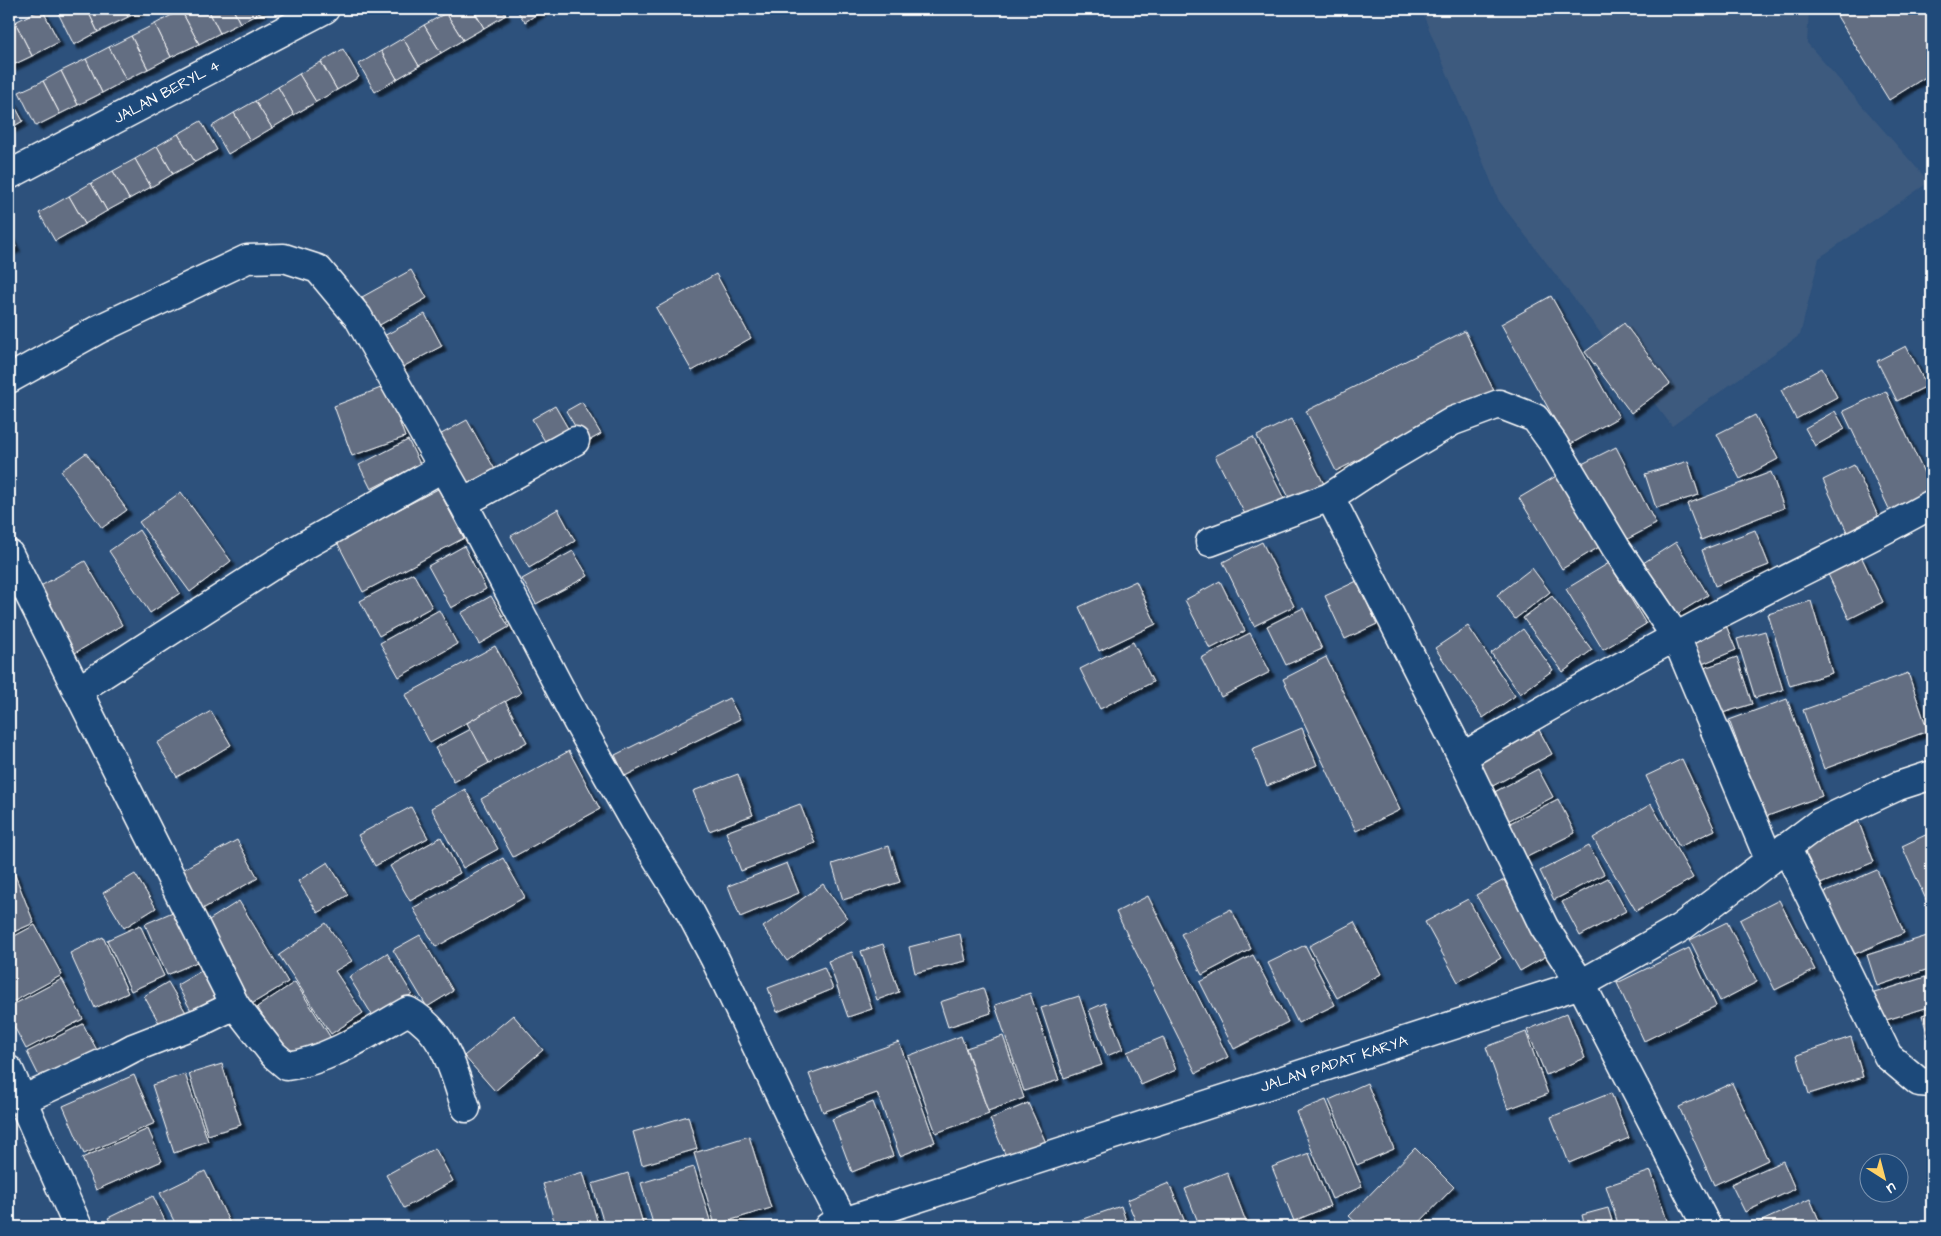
<svg xmlns="http://www.w3.org/2000/svg" width="1941" height="1236" viewBox="0 0 1941 1236" font-family="'Architects Daughter',sans-serif">
<defs>
<filter id="shadow"><feDropShadow dx="4.5" dy="4.5" stdDeviation="1" flood-color="#0009"/></filter>
</defs>
<rect width="100%" height="100%" fill="#2d517c"/>
<filter id="ink" filterUnits="userSpaceOnUse"><feTurbulence type="fractalNoise" baseFrequency=".02" numOctaves="2"/><feDisplacementMap in="SourceGraphic" scale="10" xChannelSelector="R" yChannelSelector="G"/><feConvolveMatrix kernelMatrix="1 2 1 2 8 2 1 2 1" color-interpolation-filters="sRGB"/></filter>
<g filter="url(#ink)">
<polygon fill="#3d5a7e" points="1421,9 1809,9 1807,43 1929,182 1819,258 1800,335 1672,426 1499,201"/>
<g fill="#636e82" stroke="#fff" filter="url(#shadow)">
<polygon points="42,9 59,42 32,56 15,22"/>
<polygon points="62,9 87,9 98,32 74,45 57,11"/>
<polygon points="87,9 124,9 128,17 98,32"/>
<polygon points="124,9 144,9 128,17"/>
<polygon points="185,9 208,9 220,33 199,44 181,10"/>
<polygon points="208,9 233,9 240,23 220,33"/>
<polygon points="233,9 260,9 262,12 240,23"/>
<polygon points="453,9 473,9 484,28 463,40 446,13"/>
<polygon points="473,9 502,9 506,15 484,28"/>
<polygon points="516,9 545,9 525,22"/>
<polygon points="1849,9 1932,9 1932,73 1889,100 1837,16"/>
<polygon points="181,10 199,44 171,57 155,24"/>
<polygon points="446,13 463,40 441,53 424,25"/>
<polygon points="15,22 32,56 9,67 9,25"/>
<polygon points="155,24 171,57 148,69 131,36"/>
<polygon points="424,25 441,53 419,66 403,38"/>
<polygon points="131,36 148,69 126,80 109,47"/>
<polygon points="403,38 419,66 397,79 381,51"/>
<polygon points="109,47 126,80 102,93 86,59"/>
<polygon points="343,49 359,77 337,90 321,62"/>
<polygon points="381,51 397,79 375,92 359,64"/>
<polygon points="86,59 102,93 78,105 61,71"/>
<polygon points="321,62 337,90 316,102 299,74"/>
<polygon points="61,71 78,105 60,114 43,81"/>
<polygon points="299,74 316,102 294,115 278,87"/>
<polygon points="43,81 60,114 36,126 19,92"/>
<polygon points="278,87 294,115 272,128 255,101"/>
<polygon points="11,99 23,121 9,129 9,100"/>
<polygon points="255,101 272,128 250,141 234,113"/>
<polygon points="234,113 250,141 228,154 212,126"/>
<polygon points="201,121 217,150 195,162 178,134"/>
<polygon points="178,134 195,162 173,174 157,146"/>
<polygon points="157,146 173,174 151,187 135,159"/>
<polygon points="135,159 151,187 129,199 113,171"/>
<polygon points="113,171 129,199 107,211 91,183"/>
<polygon points="91,183 107,211 85,224 69,196"/>
<polygon points="69,196 85,224 55,241 39,213"/>
<polygon points="9,234 16,247 9,251"/>
<polygon points="411,270 427,298 378,326 362,297"/>
<polygon points="716,274 751,338 692,371 656,308"/>
<polygon points="1551,296 1619,417 1569,445 1501,324"/>
<polygon points="425,314 442,346 395,371 378,339"/>
<polygon points="1624,323 1670,384 1631,413 1585,352"/>
<polygon points="1465,331 1494,391 1336,471 1306,411"/>
<polygon points="1906,346 1927,386 1897,401 1877,361"/>
<polygon points="1822,368 1837,397 1796,419 1781,390"/>
<polygon points="386,386 405,437 352,456 334,406"/>
<polygon points="1886,391 1932,490 1891,513 1843,411"/>
<polygon points="582,402 601,434 585,443 566,411"/>
<polygon points="555,406 573,437 550,450 532,419"/>
<polygon points="1835,411 1845,429 1815,446 1805,428"/>
<polygon points="1755,415 1778,459 1740,479 1717,434"/>
<polygon points="1291,419 1326,488 1293,505 1257,436"/>
<polygon points="467,420 497,473 470,488 450,452 444,456 434,438"/>
<polygon points="1253,437 1288,507 1251,526 1215,456"/>
<polygon points="408,440 420,464 371,489 359,465"/>
<polygon points="1616,447 1656,524 1622,542 1582,464"/>
<polygon points="86,453 127,510 102,528 61,471"/>
<polygon points="1688,461 1699,495 1656,508 1645,474"/>
<polygon points="1854,465 1879,518 1848,534 1823,480"/>
<polygon points="1563,472 1606,543 1562,569 1519,498"/>
<polygon points="1771,472 1784,508 1701,540 1687,504"/>
<polygon points="438,489 464,538 363,592 337,542"/>
<polygon points="181,492 231,561 190,592 139,522"/>
<polygon points="558,509 575,541 529,568 511,536"/>
<polygon points="139,530 180,593 150,613 109,551"/>
<polygon points="1755,530 1769,565 1715,586 1702,550"/>
<polygon points="1262,542 1294,606 1254,626 1223,562"/>
<polygon points="1676,542 1708,595 1671,618 1640,565"/>
<polygon points="464,546 486,589 451,608 428,566"/>
<polygon points="573,551 588,576 536,604 522,579"/>
<polygon points="1861,556 1883,602 1849,619 1827,572"/>
<polygon points="85,561 122,625 75,653 37,588"/>
<polygon points="1609,563 1646,624 1603,650 1566,589"/>
<polygon points="1532,568 1550,592 1515,619 1497,595"/>
<polygon points="413,573 432,607 379,636 360,601"/>
<polygon points="1136,581 1156,624 1099,651 1079,607"/>
<polygon points="1220,581 1245,631 1210,649 1185,600"/>
<polygon points="1357,581 1377,624 1345,639 1325,596"/>
<polygon points="491,596 509,627 479,644 461,613"/>
<polygon points="1552,596 1592,650 1563,672 1523,618"/>
<polygon points="1811,601 1832,673 1790,686 1768,614"/>
<polygon points="1303,608 1322,649 1286,665 1267,626"/>
<polygon points="439,610 457,644 399,677 380,643"/>
<polygon points="1723,618 1736,650 1690,669 1677,636"/>
<polygon points="1468,626 1515,696 1483,718 1435,648"/>
<polygon points="1523,629 1553,670 1520,694 1491,653"/>
<polygon points="1765,631 1783,690 1755,698 1737,639"/>
<polygon points="1250,633 1270,672 1221,697 1201,658"/>
<polygon points="1133,642 1153,682 1100,709 1080,669"/>
<polygon points="495,646 521,693 430,743 405,695"/>
<polygon points="1326,657 1400,810 1356,831 1283,679"/>
<polygon points="1737,657 1752,704 1716,715 1701,669"/>
<polygon points="1908,673 1928,731 1824,769 1803,710"/>
<polygon points="729,698 740,719 625,776 615,755"/>
<polygon points="1787,699 1822,796 1765,817 1729,720"/>
<polygon points="505,701 527,742 489,763 467,723"/>
<polygon points="211,711 231,745 177,777 157,743"/>
<polygon points="1302,728 1317,765 1267,786 1252,749"/>
<polygon points="1538,728 1552,754 1489,788 1475,762"/>
<polygon points="471,729 489,763 454,782 435,748"/>
<polygon points="569,751 600,809 513,857 481,799"/>
<polygon points="1682,759 1715,830 1679,847 1646,776"/>
<polygon points="1538,769 1553,797 1502,824 1487,796"/>
<polygon points="738,774 753,815 709,831 693,791"/>
<polygon points="465,789 498,849 463,868 431,808"/>
<polygon points="1558,799 1575,833 1525,858 1508,824"/>
<polygon points="800,804 815,843 741,871 726,832"/>
<polygon points="1651,804 1693,878 1636,911 1593,838"/>
<polygon points="411,807 428,838 375,866 358,835"/>
<polygon points="1858,820 1874,862 1813,887 1796,845"/>
<polygon points="1932,832 1932,913 1902,846"/>
<polygon points="441,837 460,873 410,901 390,866"/>
<polygon points="237,840 258,878 197,912 176,873"/>
<polygon points="889,846 900,882 843,900 832,864"/>
<polygon points="1589,846 1604,874 1554,900 1540,871"/>
<polygon points="503,858 525,897 436,947 413,908"/>
<polygon points="328,862 348,895 318,913 298,881"/>
<polygon points="787,863 799,893 740,917 728,886"/>
<polygon points="13,870 34,923 9,934 9,871"/>
<polygon points="1877,870 1904,933 1850,956 1823,893"/>
<polygon points="135,874 156,908 124,928 103,893"/>
<polygon points="1608,878 1626,911 1580,936 1562,902"/>
<polygon points="1504,880 1548,955 1520,971 1476,895"/>
<polygon points="823,884 847,918 787,961 763,927"/>
<polygon points="1148,896 1228,1057 1196,1073 1116,912"/>
<polygon points="1468,899 1501,958 1458,982 1425,922"/>
<polygon points="1779,900 1815,970 1775,990 1740,920"/>
<polygon points="239,901 288,982 250,1005 201,925"/>
<polygon points="1231,909 1251,949 1202,975 1181,934"/>
<polygon points="175,911 197,962 167,975 145,924"/>
<polygon points="1354,922 1381,974 1337,998 1309,946"/>
<polygon points="1727,922 1757,982 1720,1001 1690,940"/>
<polygon points="326,923 352,961 335,971 363,1013 331,1034 279,955"/>
<polygon points="35,925 62,975 9,1004 9,939"/>
<polygon points="140,925 164,976 131,991 107,940"/>
<polygon points="960,934 966,961 915,973 909,947"/>
<polygon points="420,935 453,991 427,1007 393,950"/>
<polygon points="1927,936 1932,951 1932,968 1877,986 1867,955"/>
<polygon points="103,937 128,993 95,1008 70,953"/>
<polygon points="883,944 899,992 877,1000 861,951"/>
<polygon points="1305,945 1335,1005 1298,1023 1268,963"/>
<polygon points="1689,948 1716,1006 1644,1041 1617,983"/>
<polygon points="852,952 872,1009 848,1017 828,961"/>
<polygon points="387,953 412,994 374,1018 349,977"/>
<polygon points="1253,955 1288,1022 1234,1049 1200,982"/>
<polygon points="824,967 833,989 777,1012 768,988"/>
<polygon points="201,971 217,1000 193,1014 177,985"/>
<polygon points="1932,975 1932,1006 1880,1022 1871,994"/>
<polygon points="62,979 83,1019 26,1049 9,1017 9,1007"/>
<polygon points="168,982 191,1021 166,1035 144,996"/>
<polygon points="295,982 331,1038 293,1062 257,1007"/>
<polygon points="983,988 991,1013 948,1027 940,1002"/>
<polygon points="1030,993 1059,1080 1024,1091 995,1005"/>
<polygon points="1079,996 1102,1065 1064,1078 1041,1008"/>
<polygon points="1105,1003 1123,1049 1107,1056 1089,1010"/>
<polygon points="1932,1012 1932,1051 1922,1015"/>
<polygon points="1567,1013 1585,1058 1546,1075 1527,1030"/>
<polygon points="513,1015 543,1050 495,1091 464,1056"/>
<polygon points="83,1024 98,1052 41,1080 27,1052"/>
<polygon points="1526,1032 1548,1094 1508,1109 1486,1047"/>
<polygon points="961,1036 989,1114 936,1133 908,1056"/>
<polygon points="1003,1036 1024,1098 988,1111 966,1048"/>
<polygon points="1163,1037 1176,1070 1141,1085 1127,1052"/>
<polygon points="1851,1037 1863,1077 1809,1094 1797,1055"/>
<polygon points="899,1042 935,1142 900,1156 877,1093 823,1112 809,1074"/>
<polygon points="222,1064 241,1125 208,1135 189,1074"/>
<polygon points="185,1074 208,1141 174,1153 152,1085"/>
<polygon points="134,1075 155,1123 84,1154 63,1106"/>
<polygon points="1367,1083 1394,1149 1357,1165 1329,1100"/>
<polygon points="1732,1083 1768,1160 1714,1185 1679,1107"/>
<polygon points="1611,1093 1629,1138 1569,1163 1551,1117"/>
<polygon points="1326,1100 1362,1187 1332,1199 1296,1112"/>
<polygon points="873,1102 893,1156 852,1172 832,1119"/>
<polygon points="1028,1103 1047,1145 1008,1161 990,1119"/>
<polygon points="688,1116 697,1149 642,1165 633,1132"/>
<polygon points="148,1129 162,1161 96,1190 82,1158"/>
<polygon points="749,1136 771,1208 715,1225 694,1153"/>
<polygon points="435,1148 453,1181 404,1208 386,1175"/>
<polygon points="1415,1148 1454,1187 1415,1227 1361,1227 1349,1216"/>
<polygon points="1309,1153 1330,1206 1294,1221 1272,1167"/>
<polygon points="1783,1161 1795,1189 1745,1212 1731,1184"/>
<polygon points="694,1167 712,1227 654,1227 641,1183"/>
<polygon points="205,1171 231,1226 177,1227 160,1193"/>
<polygon points="1651,1171 1669,1227 1619,1227 1606,1186"/>
<polygon points="583,1172 599,1227 556,1227 543,1184"/>
<polygon points="1227,1172 1248,1227 1200,1227 1185,1189"/>
<polygon points="628,1173 644,1227 605,1227 592,1184"/>
<polygon points="1169,1183 1187,1227 1138,1227 1127,1200"/>
<polygon points="153,1196 168,1227 113,1227 108,1218"/>
<polygon points="1810,1199 1822,1227 1754,1227 1753,1225"/>
<polygon points="1121,1206 1128,1227 1076,1227 1074,1222"/>
<polygon points="1608,1208 1614,1227 1585,1227 1582,1215"/>
<polygon points="1060,1222 1062,1227 1046,1227"/>
</g>
<g fill="none" stroke-linecap="round" stroke-linejoin="round">
<defs>
<g id="minor">
<polyline points="9,175 325,9"/>
<polyline points="9,379 99,329 247,259 284,258 318,269 358,317 463,503 577,721 636,825 689,910 715,959 806,1150 843,1221"/>
<polyline points="1330,497 1462,757 1544,927 1581,984 1680,928 1819,823 1898,786 1932,775"/>
<polyline points="463,503 575,441"/>
<polyline points="1210,542 1330,497 1380,464 1453,421 1499,404 1535,418 1553,443 1616,548 1676,637 1769,859"/>
<polyline points="9,554 235,1005 200,1022 133,1048 116,1057 22,1100"/>
<polyline points="77,691 298,549 442,468"/>
<path d="M1462,757C1558,701 1655,646 1754,596C1813,565 1874,537 1932,504"/>
<polyline points="1786,847 1888,1056 1919,1082 1932,1083"/>
<path d="M235,1005L274,1055L287,1066C331,1060 370,1032 408,1011C446,1032 453,1070 466,1108"/>
<polyline points="9,1070 78,1227"/>
<polyline points="828,1227 1581,984 1707,1227"/>
</g>
</defs>
<use href="#minor" stroke="#fff" stroke-width="31"/>
<use href="#minor" stroke="#1f4a7a" stroke-width="28"/>
</g>
</g>
<g text-anchor="middle" dominant-baseline="central" stroke-width="5" stroke-linejoin="round" paint-order="stroke">
<g font-size="15" fill="#fff" stroke="#1f4a7a">
<text transform="translate(167 92) rotate(-28)">JALAN BERYL 4</text>
<text transform="translate(1334 1064) rotate(-18)">JALAN PADAT KARYA</text>
</g>
</g>
<rect width="1941" height="1236" fill="none" stroke="#1f4a7a" stroke-width="30"/>
<rect x="15" y="15" width="1911" height="1206" fill="none" stroke="#fff" stroke-width="2" filter="url(#ink)"/>
<g transform="translate(1884 1178) rotate(144)"><circle r="24" fill="#1f4a7a" stroke="#7992af"/>
<path d="M0-4L9 19L0 12L-9 19Z" fill="#ffd166"/>
<text y="-8" font-size="14" font-weight="bold" text-anchor="middle" fill="#ffffff">U</text>
</g>
</svg>
